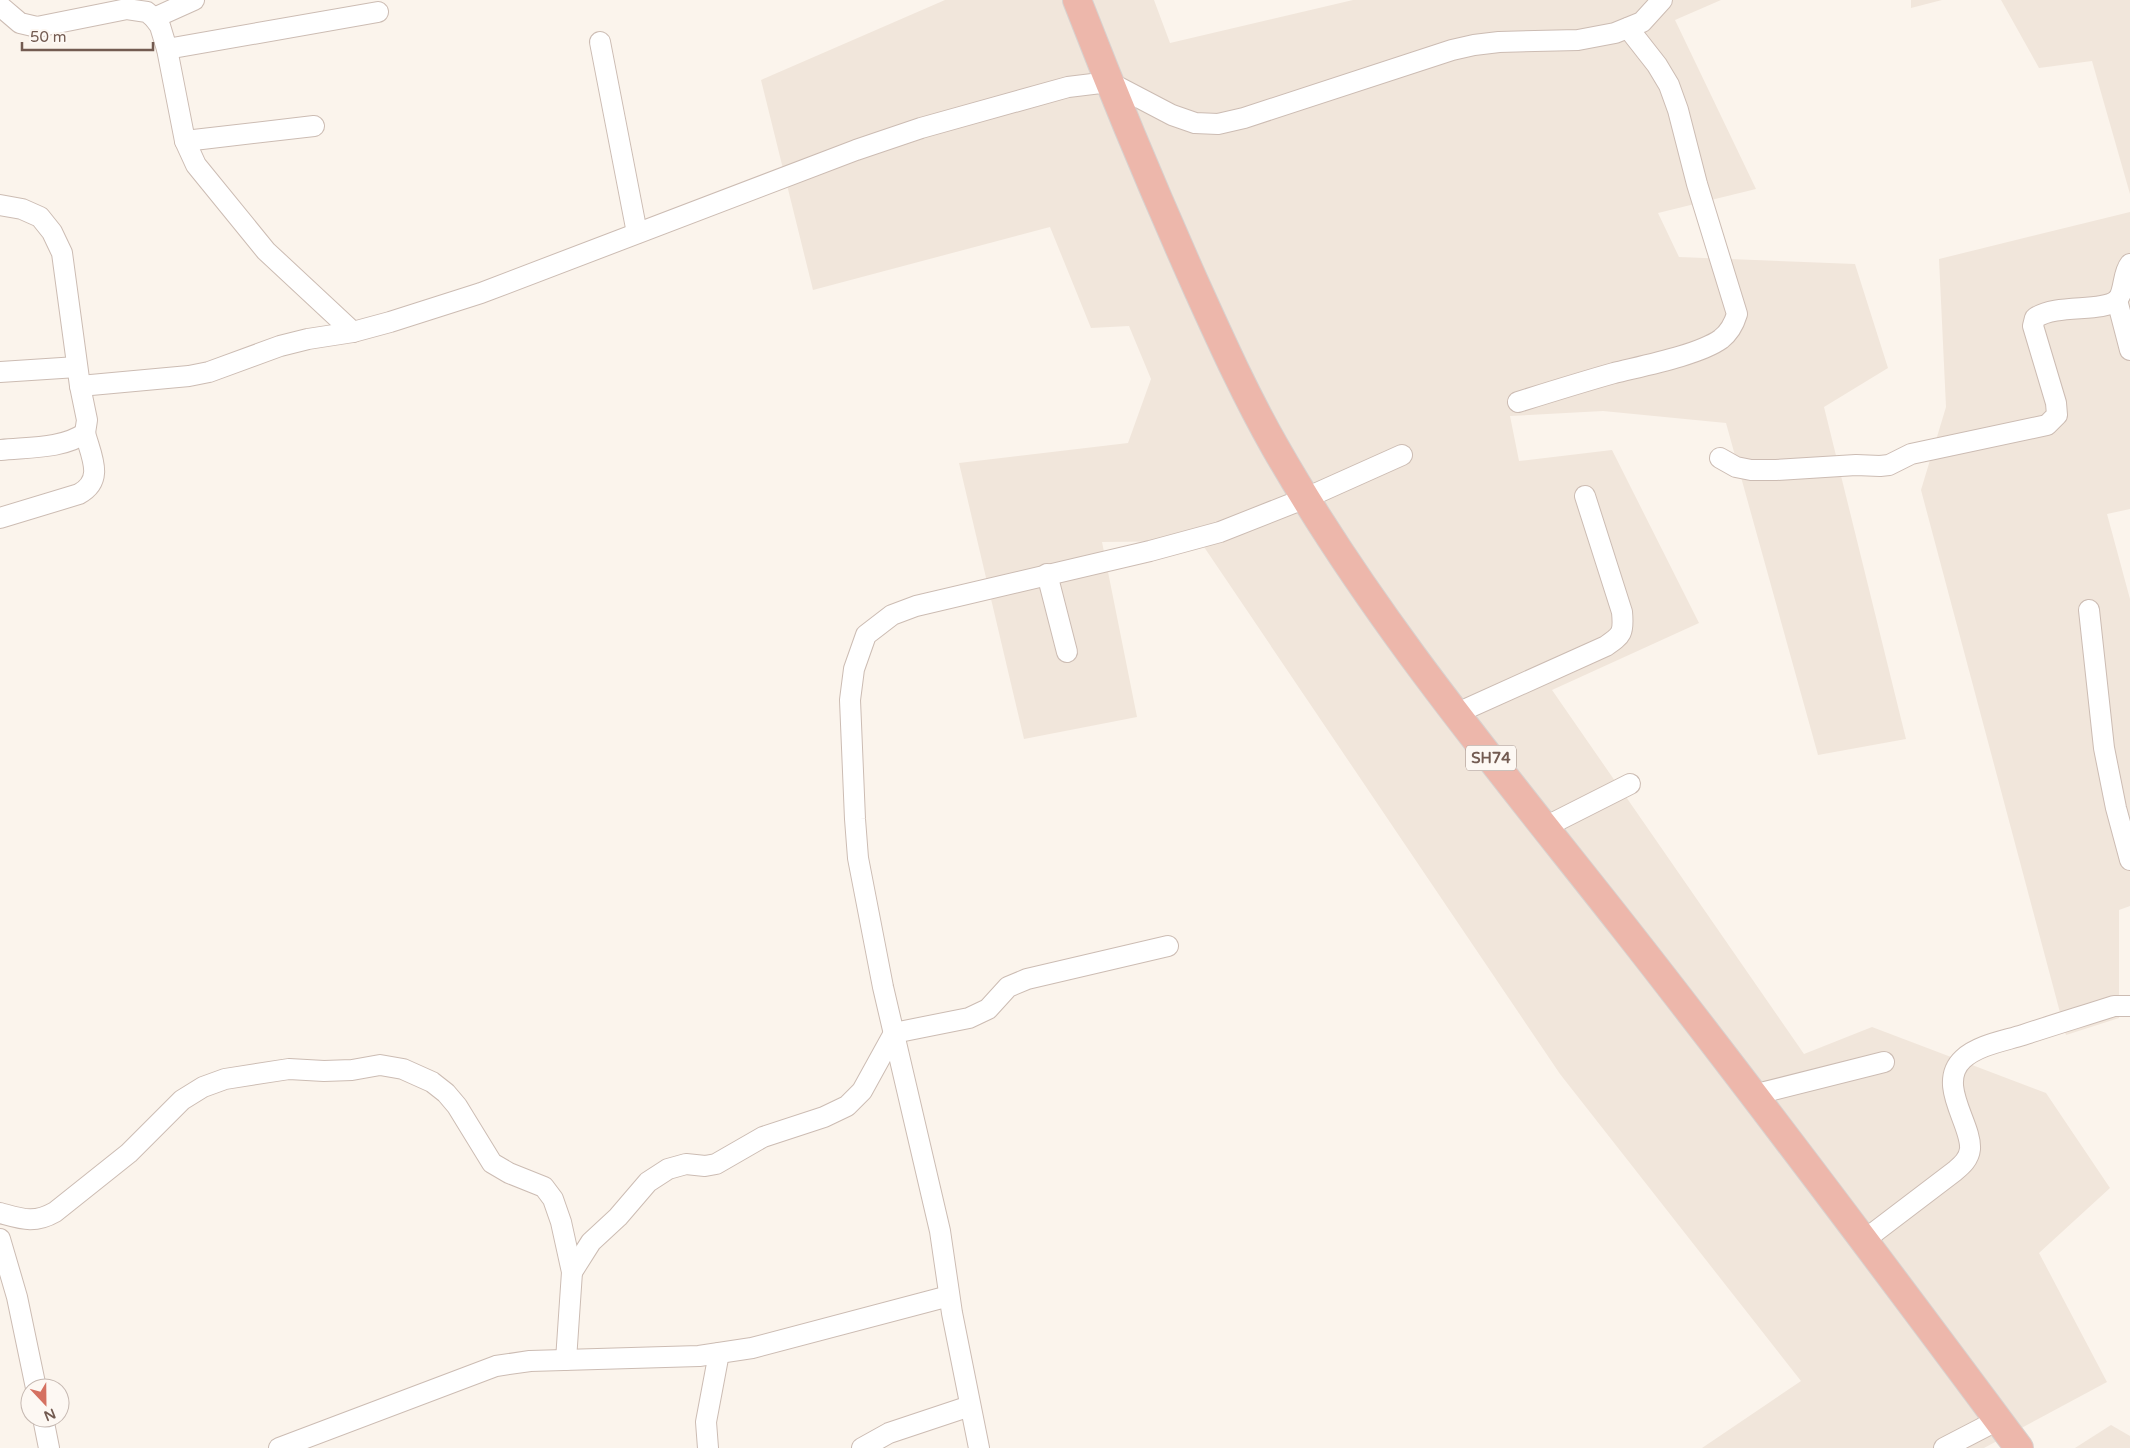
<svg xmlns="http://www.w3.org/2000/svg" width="2130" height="1448" viewBox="0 0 2130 1448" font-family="'Varela Round',sans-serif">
<rect width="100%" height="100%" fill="#fbf4ec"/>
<g fill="#f1e6db">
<polygon points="945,0 1154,0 1170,43 1353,0 1721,0 1675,20 1756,189 1658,213 1679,257 1855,264 1888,368 1824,407 1906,739 1818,755 1726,423 1603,411 1510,416 1519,461 1612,450 1699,623 1552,690 1804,1054 1872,1027 2046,1093 2110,1188 2039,1253 2107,1382 1984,1448 1702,1448 1801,1381 1560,1074 1200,541 1102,542 1137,717 1024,739 959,463 1128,443 1151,379 1129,326 1091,328 1050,227 813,290 761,80"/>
<polygon points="1911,0 1942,0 1911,8"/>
<polygon points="2001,0 2130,0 2130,194 2092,61 2039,68"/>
<polygon points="2130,212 2130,509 2107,514 2130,599 2130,906 2119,910 2119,1018 2066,1035 1921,490 1946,407 1939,259"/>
<polygon points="2111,1425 2130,1436 2130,1448 2075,1448"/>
</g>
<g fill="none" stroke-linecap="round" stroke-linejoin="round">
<defs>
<g id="minor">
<polyline points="0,6 20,23 37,27 127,9 147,12 154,18 160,26 167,49 185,141 196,165 266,251 353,332"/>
<polyline points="154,18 194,0"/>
<polyline points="600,42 637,233"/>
<polyline points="167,49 378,12"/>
<polyline points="185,141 314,126"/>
<path d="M0,205L22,209L40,217L52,232L62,253L80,386L87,420L85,433C63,449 27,447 0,450"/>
<polyline points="2117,300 2130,350"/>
<polyline points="0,372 77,367"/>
<polyline points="80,386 189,376 209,372 280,346 308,339 353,332 390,322 481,293 856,150 921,128 1068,87 1109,82 1172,115 1195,123 1218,124 1244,118 1452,50 1474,45 1499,42 1578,40 1615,33 1642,22 1662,0"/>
<path d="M1518,402C1550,392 1582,382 1614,373C1642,366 1699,355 1721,339C1730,332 1734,324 1737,314L1697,184L1678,110L1669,85L1657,65L1628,28"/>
<path d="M1720,458L1736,467L1751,470H1776L1856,465L1880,466L1889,465L1911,454L2047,425L2057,415L2056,403L2033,326L2035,318C2057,303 2102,313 2117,300C2125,292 2122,274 2130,264"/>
<path d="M0,518L79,494C105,480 91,456 85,433"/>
<polyline points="1047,574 1067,652"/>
<polyline points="2089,610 2104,748 2116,808 2130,860"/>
<path d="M1455,714L1606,646C1622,635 1624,633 1622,612L1585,496"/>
<polyline points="1545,827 1630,784"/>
<polyline points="1753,1095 1884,1062"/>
<path d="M0,1213C22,1219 34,1224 55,1212L129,1153L182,1100L203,1087L225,1079L289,1069L324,1071L352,1070L380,1065L403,1069L432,1082L446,1093L457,1106L492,1163L509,1173L544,1187L553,1199L561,1222L572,1272L566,1360"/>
<polyline points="0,1239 17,1297 36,1388"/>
<path d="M1863,1241L1955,1171C1962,1165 1969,1159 1970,1149C1972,1124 1936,1084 1963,1059C1978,1045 2004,1041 2023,1035C2053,1025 2083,1016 2114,1006H2130"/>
<polyline points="572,1272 591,1242 618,1217 648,1182 668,1169 686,1164 705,1166 716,1164 763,1137 824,1117 847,1106 862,1091 894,1033 969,1018 988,1009 1008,987 1027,979 1168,946"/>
<polyline points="43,1418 49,1448"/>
<polyline points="279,1448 496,1366 530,1361 699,1356 752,1348 949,1296"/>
<polyline points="708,1448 706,1422 719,1353"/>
<polyline points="862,1448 889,1433 970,1406"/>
<polyline points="979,1448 952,1313 940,1231 883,987 858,858 855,819 850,700 854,669 866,635 892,615 916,606 1150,551 1220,532 1306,498 1402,455"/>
<polyline points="1944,1448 1998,1420"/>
</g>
<path id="highway" d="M1077,0C1115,98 1155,194 1198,290C1222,343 1246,396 1275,447C1373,619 1501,771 1623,926C1758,1098 1889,1273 2019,1448"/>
</defs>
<use href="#minor" stroke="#ccbcb3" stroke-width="22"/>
<use href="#highway" stroke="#d8d1ce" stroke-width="30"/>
<use href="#minor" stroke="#fff" stroke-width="20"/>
<use href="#highway" stroke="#edb7ab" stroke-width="28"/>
</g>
<g text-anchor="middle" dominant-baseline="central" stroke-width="4" stroke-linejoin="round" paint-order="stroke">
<rect fill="#fdf8f3" stroke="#9c8a82" stroke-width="1" x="1466" y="745.5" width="50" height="25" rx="4"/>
<g font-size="15" font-weight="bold" fill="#735b51">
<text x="1491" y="758">SH74</text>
</g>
</g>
<g transform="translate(45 1403) rotate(158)"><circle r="24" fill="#fdf8f3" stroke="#c6b9b2"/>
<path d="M0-4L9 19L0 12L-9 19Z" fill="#d57161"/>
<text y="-8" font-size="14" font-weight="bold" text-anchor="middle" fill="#735b51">N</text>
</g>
<path d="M22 42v8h131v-8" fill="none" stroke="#735b51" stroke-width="2.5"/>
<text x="30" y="42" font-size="15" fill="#735b51" stroke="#fdf8f3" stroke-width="4" paint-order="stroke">50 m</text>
</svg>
